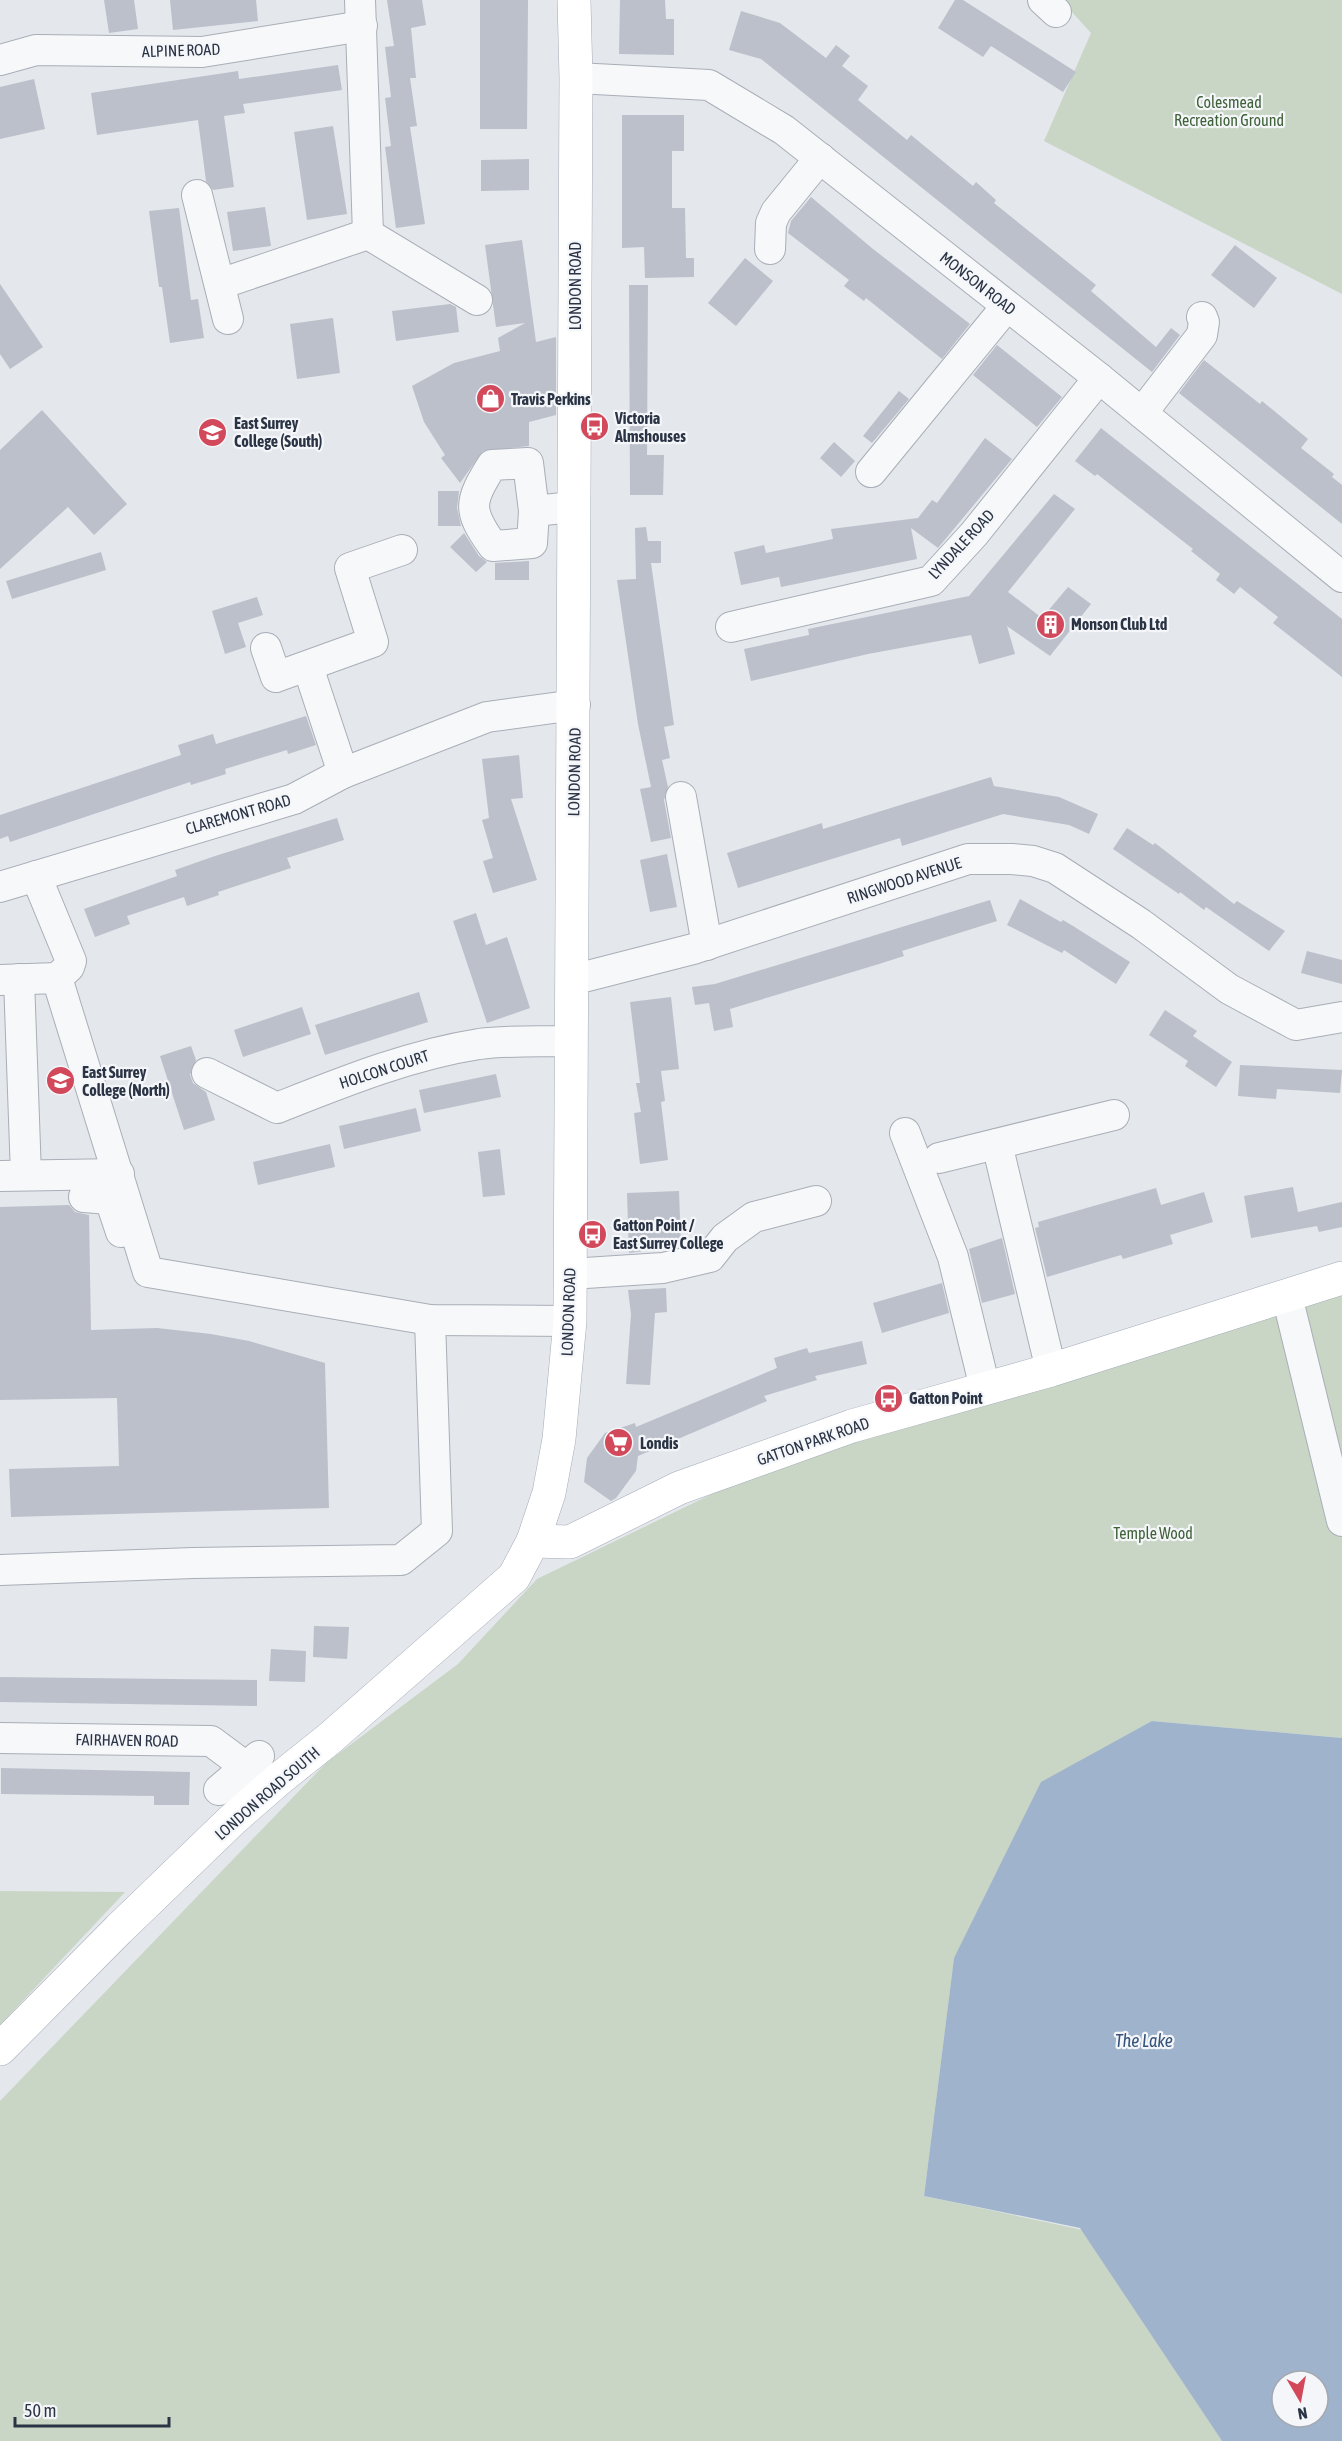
<svg xmlns="http://www.w3.org/2000/svg" width="1342" height="2441" viewBox="0 0 1342 2441" font-family="'Asap Condensed',sans-serif">
<rect width="100%" height="100%" fill="#e4e7ec"/>
<g fill="#c9d6c5">
<polygon points="1061,0 1342,0 1342,294 1044,141 1091,33"/>
<polygon points="1342,1278 1342,1738 1152,1721 954,1958 924,2196 1083,2230 1222,2441 0,2441 0,2101 326,1763 458,1664 537,1579 852,1426"/>
<polygon points="0,1891 125,1892 0,2025"/>
</g>
<path fill="#9fb4cc" fill-rule="evenodd" d="M1152,1721L1342,1738V2441H1222L1080,2228L924,2196L954,1958L1041,1782ZM1282,2381H1318V2417H1282Z"/>
<g fill="#bbc0ca">
<polygon points="104,0 134,0 138,29 109,33"/>
<polygon points="170,0 256,0 258,21 173,30"/>
<polygon points="387,0 422,0 426,25 411,28 416,78 410,78 417,126 410,127 425,224 396,228 385,147 391,146 385,98 391,97 385,47 394,46"/>
<polygon points="480,0 528,0 527,129 480,129"/>
<polygon points="620,0 665,0 666,19 674,19 674,55 619,54"/>
<polygon points="955,0 963,0 1076,72 1063,92 991,46 983,57 938,28"/>
<polygon points="741,11 780,23 826,58 836,45 850,56 842,66 868,86 858,100 907,140 911,135 973,186 976,182 996,200 994,203 1096,285 1091,291 1156,347 1171,328 1180,335 1152,372 761,59 729,50"/>
<polygon points="338,65 342,90 243,104 245,113 224,116 234,187 213,190 206,181 198,120 97,135 91,93 238,71 239,79"/>
<polygon points="34,79 45,129 0,139 0,87"/>
<polygon points="622,115 684,115 684,151 672,151 672,208 685,208 686,258 694,258 694,277 645,278 644,247 622,248"/>
<polygon points="333,126 347,214 307,220 294,132"/>
<polygon points="529,159 529,190 481,191 481,160"/>
<polygon points="811,197 873,249 970,324 942,359 866,298 864,301 844,286 849,280 788,233 791,221"/>
<polygon points="265,207 271,246 233,251 227,212"/>
<polygon points="179,208 191,300 198,299 204,338 170,343 162,287 159,287 149,211"/>
<polygon points="522,240 536,342 556,337 556,415 529,422 529,446 483,451 460,483 441,458 445,455 424,422 412,386 454,363 500,351 498,338 525,323 496,327 485,245"/>
<polygon points="1235,245 1277,278 1254,308 1211,275"/>
<polygon points="745,258 773,281 736,326 708,303"/>
<polygon points="0,284 43,347 10,369 0,354"/>
<polygon points="629,285 648,285 647,455 664,455 663,495 630,495"/>
<polygon points="450,304 456,307 459,332 396,341 392,311"/>
<polygon points="333,318 340,373 297,379 290,324"/>
<polygon points="997,345 1062,397 1037,427 973,375"/>
<polygon points="1204,360 1260,404 1262,401 1308,439 1301,448 1334,474 1332,477 1342,485 1342,524 1179,393"/>
<polygon points="899,391 909,399 872,443 863,436"/>
<polygon points="42,410 127,504 94,535 68,507 0,569 0,450"/>
<polygon points="1101,428 1342,619 1342,677 1273,623 1278,617 1240,587 1234,594 1216,580 1220,574 1191,551 1193,549 1097,474 1095,476 1075,461"/>
<polygon points="985,438 1012,459 938,548 911,528 917,559 781,587 779,577 741,585 734,552 764,545 766,553 833,539 831,529 918,518 932,500 937,503"/>
<polygon points="834,442 855,461 841,477 820,458"/>
<polygon points="438,491 459,491 457,508 461,526 438,526"/>
<polygon points="1054,494 1075,509 1008,592 1042,618 1068,587 1091,604 1050,656 1007,626 1015,654 979,664 971,635 868,654 751,681 744,649 809,635 808,629 969,596"/>
<polygon points="646,527 648,541 661,541 661,563 651,563 674,725 664,727 670,758 662,760 668,787 664,800 671,838 651,842 640,789 651,787 638,724 617,580 636,579 635,528"/>
<polygon points="464,533 479,556 487,562 476,572 450,547"/>
<polygon points="101,552 106,570 12,599 6,581"/>
<polygon points="529,561 529,580 495,580 495,563"/>
<polygon points="257,597 263,615 238,623 246,647 225,654 212,611"/>
<polygon points="306,716 316,745 288,754 287,750 225,769 226,774 191,785 190,782 10,842 8,836 0,839 0,815 181,755 178,745 213,734 216,744"/>
<polygon points="519,755 523,798 511,799 537,880 493,893 483,861 493,858 482,820 489,818 482,759"/>
<polygon points="991,777 994,786 1059,797 1098,814 1089,834 1069,825 1003,814 902,846 900,838 738,888 727,853 822,823 823,829"/>
<polygon points="337,818 344,840 287,858 291,868 218,892 219,895 187,906 184,897 127,916 130,924 95,937 84,909 177,876 175,870 215,856"/>
<polygon points="1127,828 1153,845 1155,843 1234,904 1237,901 1285,931 1269,951 1206,907 1204,910 1180,892 1179,894 1113,849"/>
<polygon points="667,854 677,907 650,912 640,860"/>
<polygon points="1020,899 1061,922 1063,920 1073,926 1130,962 1116,984 1064,950 1062,953 1007,925"/>
<polygon points="990,900 997,921 902,951 904,956 879,964 730,1009 733,1027 714,1031 709,1003 695,1005 692,987 715,984"/>
<polygon points="476,913 486,945 507,937 530,1008 487,1023 453,921"/>
<polygon points="1307,951 1342,960 1342,984 1301,973"/>
<polygon points="419,992 428,1022 325,1055 315,1025"/>
<polygon points="671,997 679,1069 661,1071 665,1101 661,1102 668,1160 640,1164 634,1113 641,1112 636,1083 640,1083 630,1002"/>
<polygon points="302,1007 311,1034 243,1057 234,1030"/>
<polygon points="1165,1010 1197,1031 1193,1036 1232,1062 1216,1087 1185,1066 1188,1061 1149,1035"/>
<polygon points="191,1046 196,1060 190,1075 193,1083 206,1092 215,1120 184,1130 160,1056"/>
<polygon points="1240,1065 1342,1070 1340,1093 1277,1089 1276,1099 1238,1096"/>
<polygon points="496,1074 501,1097 424,1113 419,1090"/>
<polygon points="416,1108 421,1131 344,1149 339,1126"/>
<polygon points="330,1144 335,1167 258,1185 253,1162"/>
<polygon points="500,1149 505,1195 483,1197 478,1152"/>
<polygon points="1293,1187 1298,1212 1342,1202 1342,1227 1319,1232 1317,1226 1251,1238 1244,1196"/>
<polygon points="1156,1188 1161,1205 1204,1192 1213,1222 1170,1235 1173,1244 1123,1259 1121,1255 1047,1277 1035,1228 1039,1227 1038,1222"/>
<polygon points="679,1191 681,1246 629,1253 627,1193"/>
<polygon points="69,1205 75,1212 89,1215 91,1330 157,1328 211,1334 249,1341 325,1363 329,1508 11,1517 9,1469 119,1466 117,1398 0,1400 0,1207"/>
<polygon points="1002,1238 1015,1294 982,1303 969,1249"/>
<polygon points="942,1283 949,1313 882,1333 873,1303"/>
<polygon points="666,1288 667,1312 655,1313 650,1385 626,1384 631,1314 628,1290"/>
<polygon points="862,1341 867,1364 815,1376 817,1380 764,1396 767,1401 638,1456 636,1471 616,1498 611,1501 584,1482 587,1458 605,1433 635,1423 636,1427 777,1368 774,1358 807,1348 809,1353"/>
<polygon points="314,1626 349,1627 347,1659 313,1657"/>
<polygon points="271,1649 306,1651 305,1682 269,1681"/>
<polygon points="0,1677 257,1680 257,1706 0,1702"/>
<polygon points="1,1768 190,1772 189,1805 154,1805 154,1796 1,1794"/>
</g>
<g fill="none" stroke-linecap="round" stroke-linejoin="round">
<defs>
<g id="minor">
<polyline points="360,0 368,234"/>
<polyline points="1043,0 1056,12"/>
<polyline points="0,60 36,50 202,52 362,26"/>
<polyline points="576,78 709,85 784,130 1099,378 1342,577"/>
<polyline points="197,195 228,319"/>
<polyline points="770,249 771,223 776,212 820,158"/>
<polyline points="220,284 368,234 477,300"/>
<polyline points="1142,413 1202,335 1204,322 1202,317"/>
<polyline points="871,472 1007,306"/>
<path d="M534,511L532,543L493,546C467,510 469,502 492,465L528,463L534,511L573,507"/>
<polyline points="731,627 931,581 974,534 1099,378"/>
<polyline points="266,648 276,677 373,642 350,568 402,550"/>
<polyline points="308,667 343,773"/>
<polyline points="681,797 707,945"/>
<polyline points="36,876 71,961 69,967 57,978"/>
<polyline points="0,887 294,799 343,773 487,717 575,705"/>
<polyline points="19,979 26,1175"/>
<polyline points="0,980 57,978 148,1272 430,1320 570,1321"/>
<polyline points="572,980 693,949 968,859 1012,859 1033,861 1055,868 1141,924 1229,989 1296,1025 1342,1017"/>
<path d="M207,1073L277,1108C343,1082 409,1055 479,1044C510,1040 541,1042 572,1041"/>
<polyline points="905,1133 953,1257 985,1388"/>
<polyline points="997,1144 1051,1370"/>
<polyline points="939,1158 1114,1115"/>
<polyline points="0,1176 119,1174"/>
<polyline points="84,1197 110,1199 121,1232"/>
<polyline points="570,1274 663,1268 710,1257 725,1238 754,1217 816,1201"/>
<polyline points="1287,1296 1342,1521"/>
<polyline points="0,1570 193,1563 401,1560 437,1531 430,1320"/>
<polyline points="0,1738 211,1741 246,1767"/>
<polyline points="219,1790 259,1756"/>
</g>
<g id="major">
<polyline points="533,1541 570,1542 679,1488 852,1426 1051,1370 1342,1278"/>
<polyline points="0,2049 119,1929 232,1820 279,1779 329,1739 514,1577 533,1541 549,1493 559,1439 570,1321 576,78 574,0"/>
</g>
</defs>
<use href="#minor" stroke="#a9aeb7" stroke-width="32"/>
<use href="#major" stroke="#a3abb8" stroke-width="34"/>
<use href="#minor" stroke="#f7f8fa" stroke-width="30"/>
<use href="#major" stroke="#fff" stroke-width="33"/>
</g>
<defs>
<symbol id="shop-disc" viewBox="-11 -11 22 22"><circle r="9.5" fill="#d1495b" stroke="#f4f6f9"/><path d="M-5-2.5h2.3a2.7 3.5 0 0 1 5.4 0H5L5.5 6h-11ZM-1.5-2.5h3a1.5 2.3 0 0 0-3 0Z" fill="#fff"/></symbol>
<symbol id="bus-disc" viewBox="-11 -11 22 22"><circle r="9.5" fill="#d1495b" stroke="#f4f6f9"/><path d="M-5-6H5V4H4V6H2V4H-2V6H-4V4H-5ZM-3.5-4V0h7V-4ZM-3.5 1.2v1.5H-2V1.2ZM2 1.2v1.5H3.5V1.2Z" fill="#fff"/></symbol>
<symbol id="university-disc" viewBox="-11 -11 22 22"><circle r="9.5" fill="#d1495b" stroke="#f4f6f9"/><path d="M0-5L7-2L0 1L-7-2ZM-4 1L0 2.5L4 1V4Q0 6-4 4Z" fill="#fff"/></symbol>
<symbol id="building-disc" viewBox="-11 -11 22 22"><circle r="9.5" fill="#d1495b" stroke="#f4f6f9"/><path d="M-4-6H4V6H1V3H-1V6H-4ZM-2.5-4.3h1.7v1.8h-1.7ZM.8-4.3h1.7v1.8H.8ZM-2.5-1h1.7V.8h-1.7ZM.8-1h1.7V.8H.8Z" fill="#fff"/></symbol>
<symbol id="supermarket-disc" viewBox="-11 -11 22 22"><circle r="9.5" fill="#d1495b" stroke="#f4f6f9"/><path d="M-6-5.5h2.5l.6 2H6L4.5 2H-2.5L-4.4-4H-6ZM-1.5 3.2a1.3 1.3 0 1 0 .1 0ZM3 3.2a1.3 1.3 0 1 0 .1 0Z" fill="#fff"/></symbol>
</defs>
<g fill-rule="evenodd">
<use href="#shop-disc" x="474" y="382" width="33" height="33"/>
<use href="#bus-disc" x="578" y="410" width="33" height="33"/>
<use href="#university-disc" x="196" y="416" width="33" height="33"/>
<use href="#building-disc" x="1034" y="608" width="33" height="33"/>
<use href="#university-disc" x="44" y="1064" width="33" height="33"/>
<use href="#bus-disc" x="576" y="1218" width="33" height="33"/>
<use href="#bus-disc" x="872" y="1382" width="33" height="33"/>
<use href="#supermarket-disc" x="602" y="1426" width="33" height="33"/>
</g>
<g text-anchor="middle" dominant-baseline="central" stroke-width="4.5" stroke-linejoin="round" paint-order="stroke">
<g font-size="16" fill="#2b3445" stroke="#f4f6f9">
<text transform="translate(181 50) rotate(-2)">ALPINE ROAD</text>
<text transform="translate(978 283) rotate(38)">MONSON ROAD</text>
<text transform="translate(575 286) rotate(-90)">LONDON ROAD</text>
<text transform="translate(961 544) rotate(-47)">LYNDALE ROAD</text>
<text transform="translate(574 772) rotate(-89)">LONDON ROAD</text>
<text transform="translate(238 814) rotate(-16)">CLAREMONT ROAD</text>
<text transform="translate(904 880) rotate(-18)">RINGWOOD AVENUE</text>
<text transform="translate(384 1069) rotate(-18)">HOLCON COURT</text>
<text transform="translate(568 1312) rotate(-88)">LONDON ROAD</text>
<text transform="translate(813 1441) rotate(-19)">GATTON PARK ROAD</text>
<text transform="translate(127 1740) rotate(1)">FAIRHAVEN ROAD</text>
<text transform="translate(267 1793) rotate(-41)">LONDON ROAD SOUTH</text>
</g>
<g font-size="16" fill="#3f6138" stroke="#f4f6f9">
<text x="1229" y="102">Colesmead<tspan x="1229" dy="18">Recreation Ground</tspan></text>
<text x="1153" y="1533">Temple Wood</text>
</g>
<g font-size="16" font-weight="bold" fill="#2b3445" stroke="#f4f6f9" text-anchor="start">
<text x="511" y="399">Travis Perkins</text>
<text x="615" y="418">Victoria<tspan x="615" dy="18">Almshouses</tspan></text>
<text x="234" y="423">East Surrey<tspan x="234" dy="18">College (South)</tspan></text>
<text x="1071" y="624">Monson Club Ltd</text>
<text x="82" y="1072">East Surrey<tspan x="82" dy="18">College (North)</tspan></text>
<text x="613" y="1225">Gatton Point /<tspan x="613" dy="18">East Surrey College</tspan></text>
<text x="909" y="1398">Gatton Point</text>
<text x="640" y="1443">Londis</text>
</g>
<g font-size="18" font-style="italic" fill="#34527a" stroke="#f4f6f9">
<text x="1144" y="2040">The Lake</text>
</g>
</g>
<g transform="translate(1300 2399) rotate(170)"><circle r="28" fill="#f4f6f9" stroke="#a4a8b1" stroke-width="1.5"/>
<path d="M0-4.5L10 22L0 15L-10 22Z" fill="#d1495b"/>
<text y="-9" font-size="16" font-weight="bold" text-anchor="middle" fill="#2b3445">N</text>
</g>
<path d="M15 2417v9h154v-9" fill="none" stroke="#2b3445" stroke-width="3"/>
<text x="24" y="2417" font-size="18" fill="#2b3445" stroke="#f4f6f9" stroke-width="4.5" paint-order="stroke">50 m</text>
</svg>
